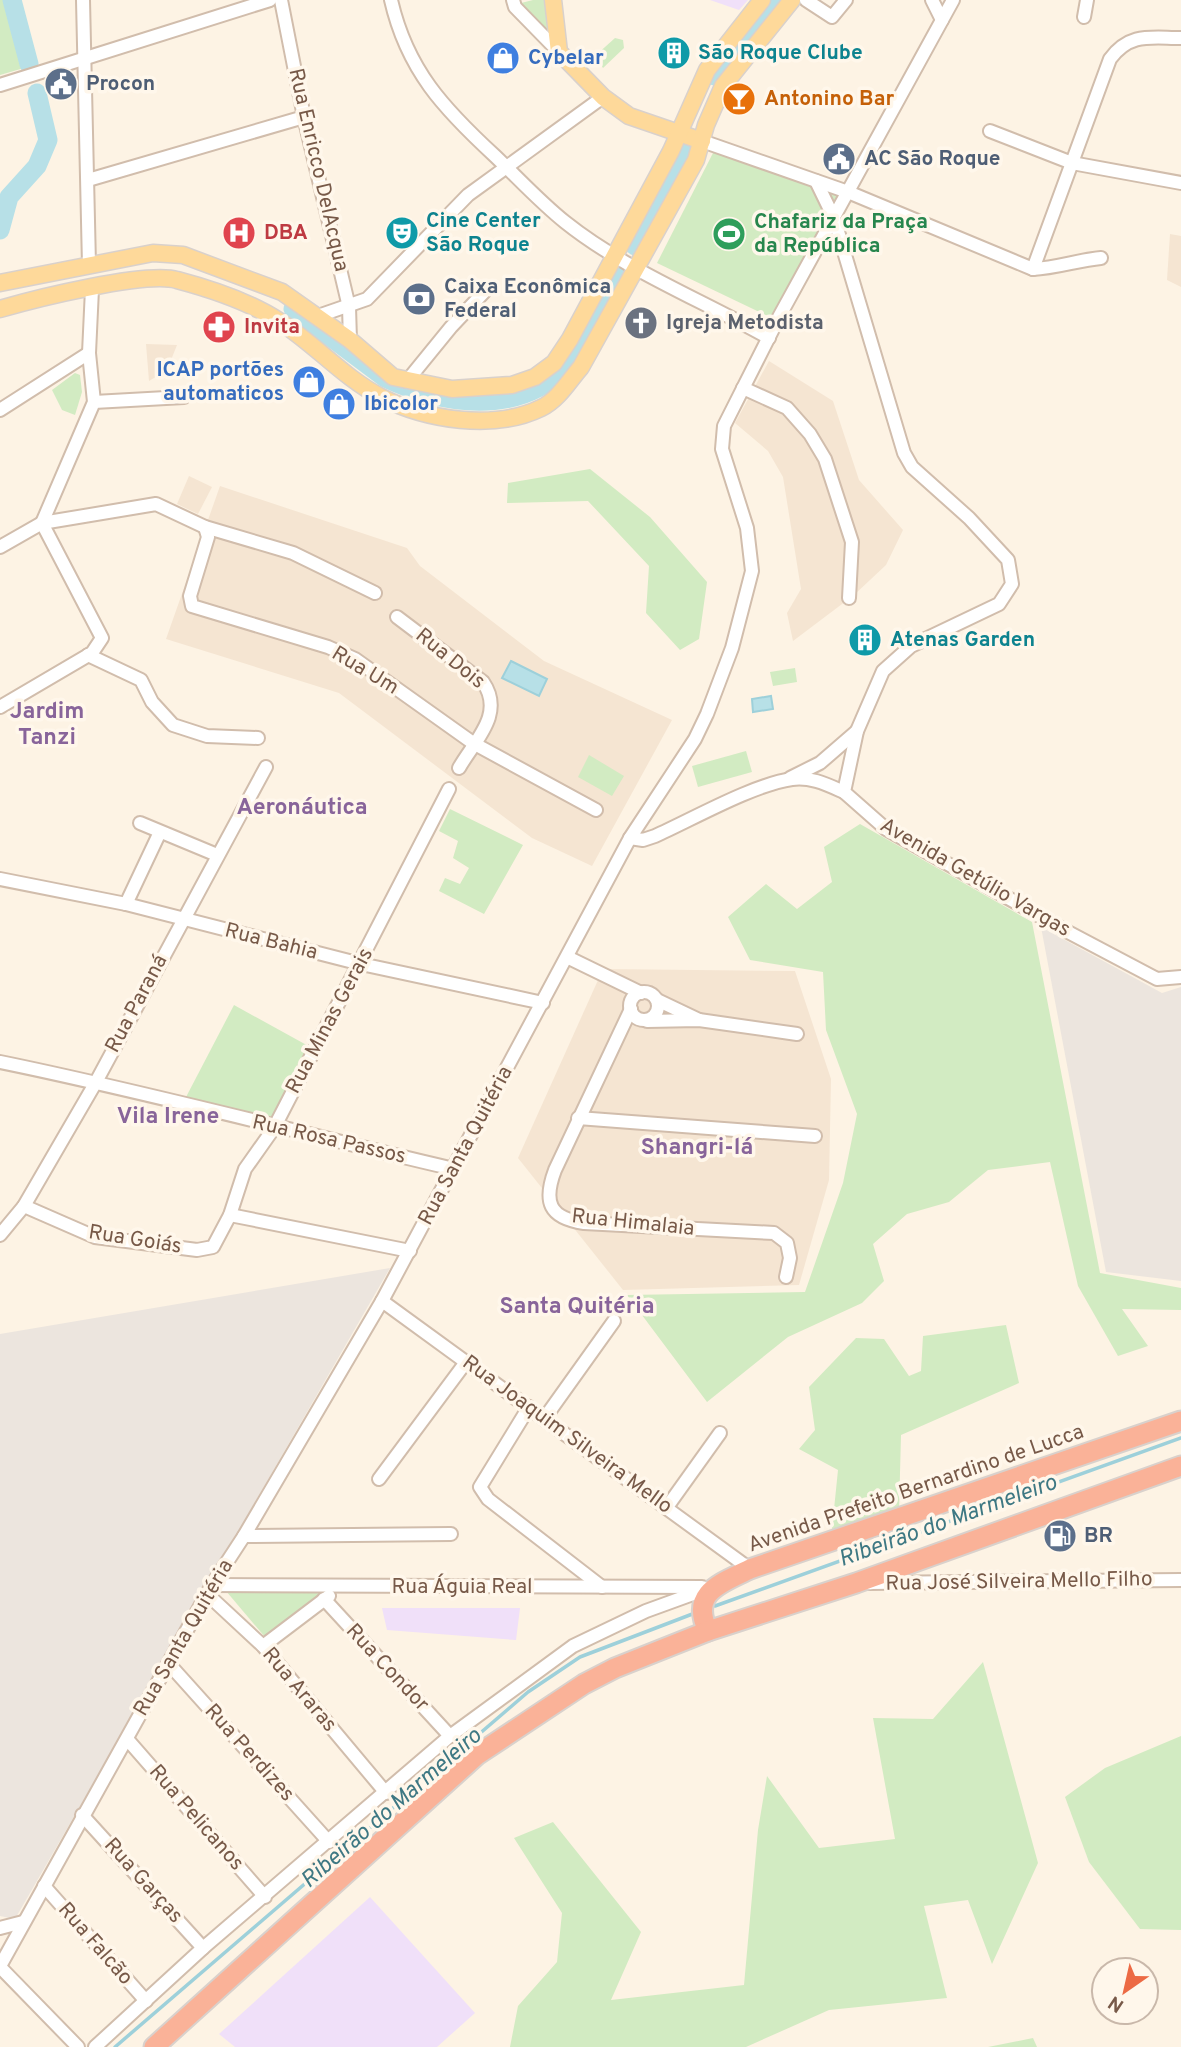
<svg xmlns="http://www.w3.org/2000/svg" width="1181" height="2047" viewBox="0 0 1181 2047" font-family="Overpass,sans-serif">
<rect width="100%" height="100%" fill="#fdf3e4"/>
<g fill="#f5e5d2">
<polygon points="1170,234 1181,236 1181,287 1167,280"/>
<polygon points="146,344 177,345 167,370 149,381"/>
<polygon points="769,361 833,401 859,480 903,530 886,565 854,595 793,641 787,613 801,589 783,477 768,451 735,423"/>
<polygon points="189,476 212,487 198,514 177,504"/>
<polygon points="220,486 407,548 420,566 544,661 672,720 592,866 532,838 339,693 166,639"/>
<polygon points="603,969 795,971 831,1079 829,1180 799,1285 623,1290 518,1158"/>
</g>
<g fill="#ece5de">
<polygon points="1041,927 1162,993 1181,987 1181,1281 1106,1272"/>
<polygon points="390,1268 15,1919 0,1916 0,1334"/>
</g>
<g fill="#f0e0f9">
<polygon points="710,0 748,0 739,10"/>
<polygon points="382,1608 520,1608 516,1640 387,1630"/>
<polygon points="370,1897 475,2013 437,2047 235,2047 219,2034"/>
</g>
<g fill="#d2ebc2">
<polygon points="0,0 7,0 24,68 0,75"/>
<polygon points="533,0 550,0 556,45 517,4"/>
<polygon points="615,38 623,40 624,48 603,68 595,56"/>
<polygon points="714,151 838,195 772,318 657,263"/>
<polygon points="75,373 80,375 82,392 75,415 62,410 52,390"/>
<polygon points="590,469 650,517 707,582 699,639 680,650 646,613 649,566 588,501 507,503 508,483"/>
<polygon points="795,668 797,682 773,686 770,672"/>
<polygon points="746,751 752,772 698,787 692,766"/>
<polygon points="589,755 624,776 612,796 578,777"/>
<polygon points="450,809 523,845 484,914 439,891 445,878 460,884 469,868 453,858 458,841 439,831"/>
<polygon points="860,824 1032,922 1100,1273 1181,1288 1181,1310 1122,1309 1148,1346 1118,1356 1078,1286 1050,1162 988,1170 949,1202 907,1214 873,1244 884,1281 862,1303 788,1337 707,1402 627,1295 805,1292 843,1183 857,1114 826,1030 823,972 750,960 728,917 766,884 797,909 832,882 824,847"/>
<polygon points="234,1005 312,1048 272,1122 185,1099"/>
<polygon points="1006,1325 1019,1383 901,1435 899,1511 832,1529 838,1470 799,1449 815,1430 809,1387 856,1338 884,1339 909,1376 921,1371 923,1336"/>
<polygon points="318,1588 319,1594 265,1637 226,1591"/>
<polygon points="983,1662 1038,1863 992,1964 968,1900 924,1906 947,1998 829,2010 746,2047 510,2047 518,2006 557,1962 562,1913 514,1838 553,1822 641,1932 611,2000 744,1985 758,1830 767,1776 819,1848 895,1839 873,1718 933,1719"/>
<polygon points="1181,1736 1181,1930 1140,1929 1089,1862 1065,1797 1105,1768"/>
<polygon points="1033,2038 1037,2047 988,2047"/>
</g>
<g fill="#b7e0e7" stroke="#9dd0da" stroke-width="2">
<circle cx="729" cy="234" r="8"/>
<polygon points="511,661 547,679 539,696 502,678"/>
<polygon points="771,696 773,709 753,712 752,699"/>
</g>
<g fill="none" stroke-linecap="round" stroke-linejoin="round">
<g stroke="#9dd0da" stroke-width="3.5">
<polyline points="715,1606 1181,1438"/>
<polyline points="115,2047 528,1692 580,1657 695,1613"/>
</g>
<g stroke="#b7e0e7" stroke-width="19">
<polyline points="12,0 29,64"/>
<polyline points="714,76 776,0"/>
<polyline points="0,230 9,197 37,166 48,140 37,93"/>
<polyline points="635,246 686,152"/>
<path d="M293,309L385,378C442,405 519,417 566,366C589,340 604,302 621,272"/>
</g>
<defs>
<g id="minor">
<polyline points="83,0 89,265"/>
<polyline points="281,0 304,117 349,307 350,340"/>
<path d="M391,0C407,70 444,109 495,156C518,178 540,202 565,222C625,270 702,300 769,338"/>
<polyline points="513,0 515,7 559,52"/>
<polyline points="806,0 832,17 846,0"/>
<polyline points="932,0 942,20"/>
<polyline points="1084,17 1087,0"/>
<polyline points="0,85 270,0"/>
<polyline points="990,131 1072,163 1181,183"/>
<path d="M702,141L848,192L1033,269C1057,268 1078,260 1101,258"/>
<polyline points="88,180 304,117"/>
<polyline points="816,181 834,218 904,453 912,467 969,518 1008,560 1012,584 999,604 911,646 883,671 857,731 844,792 886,829 1068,932 1157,979 1181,977"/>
<path d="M1033,269L1110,59C1130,32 1151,38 1181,38"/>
<polyline points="318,316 367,299 468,195 603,97"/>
<polyline points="407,381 451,327 486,290"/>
<polyline points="743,388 787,408 810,434 825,459 852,542 849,598"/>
<polyline points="94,402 184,397"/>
<polyline points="0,410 89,353"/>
<polyline points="42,523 94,402 89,353 92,289"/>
<polyline points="205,527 208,537 190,596 192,606 328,647 355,659 473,743 596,810"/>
<polyline points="0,547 42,523 156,504 205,527 293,553 375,593"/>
<path d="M397,617L483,682C505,714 475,740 459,768"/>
<polyline points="88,655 141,680 152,702 173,725 207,736 258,738"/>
<polyline points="0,707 92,653 102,638 42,523"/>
<polyline points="790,778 820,763 857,731"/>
<polyline points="140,823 217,855"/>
<path d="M630,838L643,840L655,836C693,819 752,785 792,779C810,776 828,785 844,792"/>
<polyline points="0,879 126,904 361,964 543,1003"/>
<polyline points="126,904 160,832"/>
<polyline points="567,957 641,993"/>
<circle cx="644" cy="1006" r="14"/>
<polyline points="657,1000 699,1020"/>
<path d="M631,1009L555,1170C543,1202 549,1218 584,1223L774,1233L787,1243L790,1258L786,1277"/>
<polyline points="647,1021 699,1020 797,1034"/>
<path d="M0,1062C152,1093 303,1134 454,1169"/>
<polyline points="578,1118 815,1136"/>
<polyline points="24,1206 95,1237 197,1250 213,1247 230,1215 245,1169 274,1128 449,789"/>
<polyline points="230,1215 410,1251"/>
<polyline points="0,1235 24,1206 96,1082 266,767"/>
<polyline points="382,1301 750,1569"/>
<polyline points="529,1407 480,1487 488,1499 602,1587"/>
<polyline points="544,1419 614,1321"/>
<polyline points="379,1479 466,1362"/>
<polyline points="667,1507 720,1433"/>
<polyline points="244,1536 451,1534"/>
<polyline points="867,1583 1181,1580"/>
<polyline points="212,1585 702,1587"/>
<polyline points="207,1594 263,1646 386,1793"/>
<polyline points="324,1599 450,1736"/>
<polyline points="263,1646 329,1596"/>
<polyline points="169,1664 329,1842"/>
<polyline points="127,1739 265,1897"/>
<polyline points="82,1815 203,1948"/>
<polyline points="44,1886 146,2001"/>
<polyline points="0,1928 23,1922"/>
<polyline points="0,1966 212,1585 244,1536 382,1301 630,838 695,739 707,714 732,648 752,571 747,528 722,449 724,426 779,317 953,0"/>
<polyline points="0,1967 78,2047"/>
<polyline points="95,2047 203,1948 450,1736 573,1646 646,1611 712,1587"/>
</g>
<g id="major">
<polyline points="553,0 559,52 603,97 629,116 702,141"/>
<polyline points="0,283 153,253 183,255 282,292 350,340 393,377 452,389 512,385 535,377 554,363 570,339 671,151 707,70 762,0"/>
<path d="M0,309C34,299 146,271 177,280C211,289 250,302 279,321C315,344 344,378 381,397C426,420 494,431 541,408C558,400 569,381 581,367L696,160L706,125L723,86L792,0"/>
</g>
<g id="highway">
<path d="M708,1631C689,1592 722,1583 750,1569L1181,1421"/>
<polyline points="154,2047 477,1755 584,1684 615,1668 708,1631 856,1583 1181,1466"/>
</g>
</defs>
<use href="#minor" stroke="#d1bdac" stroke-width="16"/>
<use href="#major" stroke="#d9d1cc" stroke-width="19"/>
<use href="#highway" stroke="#d9d1cc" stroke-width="23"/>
<use href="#minor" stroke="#fff" stroke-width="12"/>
<use href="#major" stroke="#fed99a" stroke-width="16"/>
<use href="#highway" stroke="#fab298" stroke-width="19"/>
</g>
<defs>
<symbol id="building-disc" viewBox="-11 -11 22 22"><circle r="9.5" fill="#0f9aa8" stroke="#fff7eb"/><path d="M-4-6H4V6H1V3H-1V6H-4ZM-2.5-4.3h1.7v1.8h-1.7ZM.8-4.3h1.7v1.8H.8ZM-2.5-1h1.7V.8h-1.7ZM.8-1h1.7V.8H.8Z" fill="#fff"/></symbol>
<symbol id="shop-disc" viewBox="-11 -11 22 22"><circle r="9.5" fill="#3f7fe0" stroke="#fff7eb"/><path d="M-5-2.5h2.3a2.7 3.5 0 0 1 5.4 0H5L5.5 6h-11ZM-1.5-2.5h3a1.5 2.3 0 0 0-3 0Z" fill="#fff"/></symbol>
<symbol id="civic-disc" viewBox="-11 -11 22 22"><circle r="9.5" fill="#5c6f8a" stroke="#fff7eb"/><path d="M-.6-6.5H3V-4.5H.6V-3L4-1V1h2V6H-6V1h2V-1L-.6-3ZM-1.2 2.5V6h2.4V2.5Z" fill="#fff"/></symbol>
<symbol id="bar-disc" viewBox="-11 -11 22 22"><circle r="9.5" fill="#e8710a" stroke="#fff7eb"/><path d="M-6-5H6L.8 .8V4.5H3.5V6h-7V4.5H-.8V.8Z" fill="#fff"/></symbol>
<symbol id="hospital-disc" viewBox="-11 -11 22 22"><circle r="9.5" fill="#e0444e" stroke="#fff7eb"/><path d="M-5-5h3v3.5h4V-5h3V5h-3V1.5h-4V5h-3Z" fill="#fff"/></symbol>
<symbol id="theatre-disc" viewBox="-11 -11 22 22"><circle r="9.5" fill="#0f9aa8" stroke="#fff7eb"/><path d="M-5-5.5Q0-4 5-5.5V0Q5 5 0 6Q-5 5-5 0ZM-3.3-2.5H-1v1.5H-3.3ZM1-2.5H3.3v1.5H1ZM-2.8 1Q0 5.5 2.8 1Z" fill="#fff"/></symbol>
<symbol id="stadium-disc" viewBox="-11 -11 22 22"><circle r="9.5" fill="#2e9e5b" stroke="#fff7eb"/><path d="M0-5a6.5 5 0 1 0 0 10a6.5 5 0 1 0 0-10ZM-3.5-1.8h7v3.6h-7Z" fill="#fff"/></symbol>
<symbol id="bank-disc" viewBox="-11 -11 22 22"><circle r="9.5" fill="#5c6f8a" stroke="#fff7eb"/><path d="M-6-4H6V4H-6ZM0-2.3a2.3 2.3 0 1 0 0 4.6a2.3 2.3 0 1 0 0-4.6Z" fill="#fff"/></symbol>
<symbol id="church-disc" viewBox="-11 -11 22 22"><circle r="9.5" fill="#6b7280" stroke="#fff7eb"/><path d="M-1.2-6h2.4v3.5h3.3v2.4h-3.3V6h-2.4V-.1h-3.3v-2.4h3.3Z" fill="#fff"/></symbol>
<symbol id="pharmacy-disc" viewBox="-11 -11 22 22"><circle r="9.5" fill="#e0444e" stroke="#fff7eb"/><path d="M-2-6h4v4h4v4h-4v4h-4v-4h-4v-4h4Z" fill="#fff"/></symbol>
<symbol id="fuel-disc" viewBox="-11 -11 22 22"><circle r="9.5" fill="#5c6f8a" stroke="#fff7eb"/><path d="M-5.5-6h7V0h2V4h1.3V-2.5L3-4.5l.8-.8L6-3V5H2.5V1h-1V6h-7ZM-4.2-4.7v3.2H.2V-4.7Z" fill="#fff"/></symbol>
</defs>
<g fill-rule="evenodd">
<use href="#building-disc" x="655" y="34" width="38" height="38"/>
<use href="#shop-disc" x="484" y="39" width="38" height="38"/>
<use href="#civic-disc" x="42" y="65" width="38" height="38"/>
<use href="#bar-disc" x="720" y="80" width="38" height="38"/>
<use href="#civic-disc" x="820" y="140" width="38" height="38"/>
<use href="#hospital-disc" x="220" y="214" width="38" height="38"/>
<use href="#theatre-disc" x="383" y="214" width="38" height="38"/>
<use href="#stadium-disc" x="710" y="215" width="38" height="38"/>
<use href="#bank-disc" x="400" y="280" width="38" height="38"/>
<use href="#church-disc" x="622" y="304" width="38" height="38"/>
<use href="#pharmacy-disc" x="200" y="308" width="38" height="38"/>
<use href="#shop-disc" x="290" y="363" width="38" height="38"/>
<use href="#shop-disc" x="320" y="385" width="38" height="38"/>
<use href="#building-disc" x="846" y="621" width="38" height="38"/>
<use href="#fuel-disc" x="1041" y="1517" width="38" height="38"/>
</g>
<g text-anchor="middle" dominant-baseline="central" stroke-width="7" stroke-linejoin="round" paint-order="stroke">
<g font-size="21" font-weight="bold" fill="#0d838f" stroke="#fff7eb" text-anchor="start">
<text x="698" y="53">São Roque Clube</text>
<text x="426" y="221">Cine Center<tspan x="426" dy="24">São Roque</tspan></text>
<text x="890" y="640">Atenas Garden</text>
</g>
<g font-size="21" font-weight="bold" fill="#366cbe" stroke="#fff7eb" text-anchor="start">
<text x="528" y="58">Cybelar</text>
<text x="284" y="370" text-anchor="end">ICAP portões<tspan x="284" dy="24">automaticos</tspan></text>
<text x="364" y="404">Ibicolor</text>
</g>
<g font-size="21" font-weight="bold" fill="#4e5e75" stroke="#fff7eb" text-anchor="start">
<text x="86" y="84">Procon</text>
<text x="864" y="159">AC São Roque</text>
<text x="444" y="287">Caixa Econômica<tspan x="444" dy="24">Federal</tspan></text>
<text x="1084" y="1536">BR</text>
</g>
<g font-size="21" font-weight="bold" fill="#c56008" stroke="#fff7eb" text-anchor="start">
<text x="764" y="99">Antonino Bar</text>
</g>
<g font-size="21" fill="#775948" stroke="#fff7eb">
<text transform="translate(318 170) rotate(77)">Rua Enricco DelAcqua</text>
<text transform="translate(450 659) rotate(39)">Rua Dois</text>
<text transform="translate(365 671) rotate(31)">Rua Um</text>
<text transform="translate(975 878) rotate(30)">Avenida Getúlio Vargas</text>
<text transform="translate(271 942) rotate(14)">Rua Bahia</text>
<text transform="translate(137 1004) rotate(-62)">Rua Paraná</text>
<text transform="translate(330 1021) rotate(-62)">Rua Minas Gerais</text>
<text transform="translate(329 1140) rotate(13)">Rua Rosa Passos</text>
<text transform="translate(466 1146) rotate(-62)">Rua Santa Quitéria</text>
<text transform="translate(633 1223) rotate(6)">Rua Himalaia</text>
<text transform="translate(135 1240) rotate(9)">Rua Goiás</text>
<text transform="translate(567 1435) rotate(36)">Rua Joaquim Silveira Mello</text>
<text transform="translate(916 1489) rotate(-19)">Avenida Prefeito Bernardino de Lucca</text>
<text transform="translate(1019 1582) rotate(-1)">Rua José Silveira Mello Filho</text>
<text x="462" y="1587">Rua Águia Real</text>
<text transform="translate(184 1638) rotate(-60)">Rua Santa Quitéria</text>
<text transform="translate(387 1668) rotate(47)">Rua Condor</text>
<text transform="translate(299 1690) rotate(50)">Rua Araras</text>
<text transform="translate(249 1753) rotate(48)">Rua Perdizes</text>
<text transform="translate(196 1818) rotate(49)">Rua Pelicanos</text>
<text transform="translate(143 1881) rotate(48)">Rua Garças</text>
<text transform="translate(95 1944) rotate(49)">Rua Falcão</text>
</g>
<g font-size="21" font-weight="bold" fill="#27864d" stroke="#fff7eb" text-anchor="start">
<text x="754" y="222">Chafariz da Praça<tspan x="754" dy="24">da República</tspan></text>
</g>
<g font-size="21" font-weight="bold" fill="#be3a42" stroke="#fff7eb" text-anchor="start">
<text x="264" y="233">DBA</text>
<text x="244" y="327">Invita</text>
</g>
<g font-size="21" font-weight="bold" fill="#5b616d" stroke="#fff7eb" text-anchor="start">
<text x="666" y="323">Igreja Metodista</text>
</g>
<g font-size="23" font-weight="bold" fill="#88649a" stroke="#fff7eb">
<text x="47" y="712">Jardim<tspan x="47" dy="26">Tanzi</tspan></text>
<text x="302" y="808">Aeronáutica</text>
<text x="168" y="1117">Vila Irene</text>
<text x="697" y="1148">Shangri-lá</text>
<text x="577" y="1307">Santa Quitéria</text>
</g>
<g font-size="23" font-style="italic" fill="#3e7883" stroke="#fff7eb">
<text transform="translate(948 1522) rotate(-20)">Ribeirão do Marmeleiro</text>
<text transform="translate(392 1809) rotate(-41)">Ribeirão do Marmeleiro</text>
</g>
</g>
<g transform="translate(1125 1991) rotate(214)"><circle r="33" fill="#fff7eb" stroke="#c9b8aa" stroke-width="2"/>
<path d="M0-5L12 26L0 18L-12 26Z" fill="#ec6a44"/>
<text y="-10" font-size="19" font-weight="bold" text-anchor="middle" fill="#775948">N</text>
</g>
</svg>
